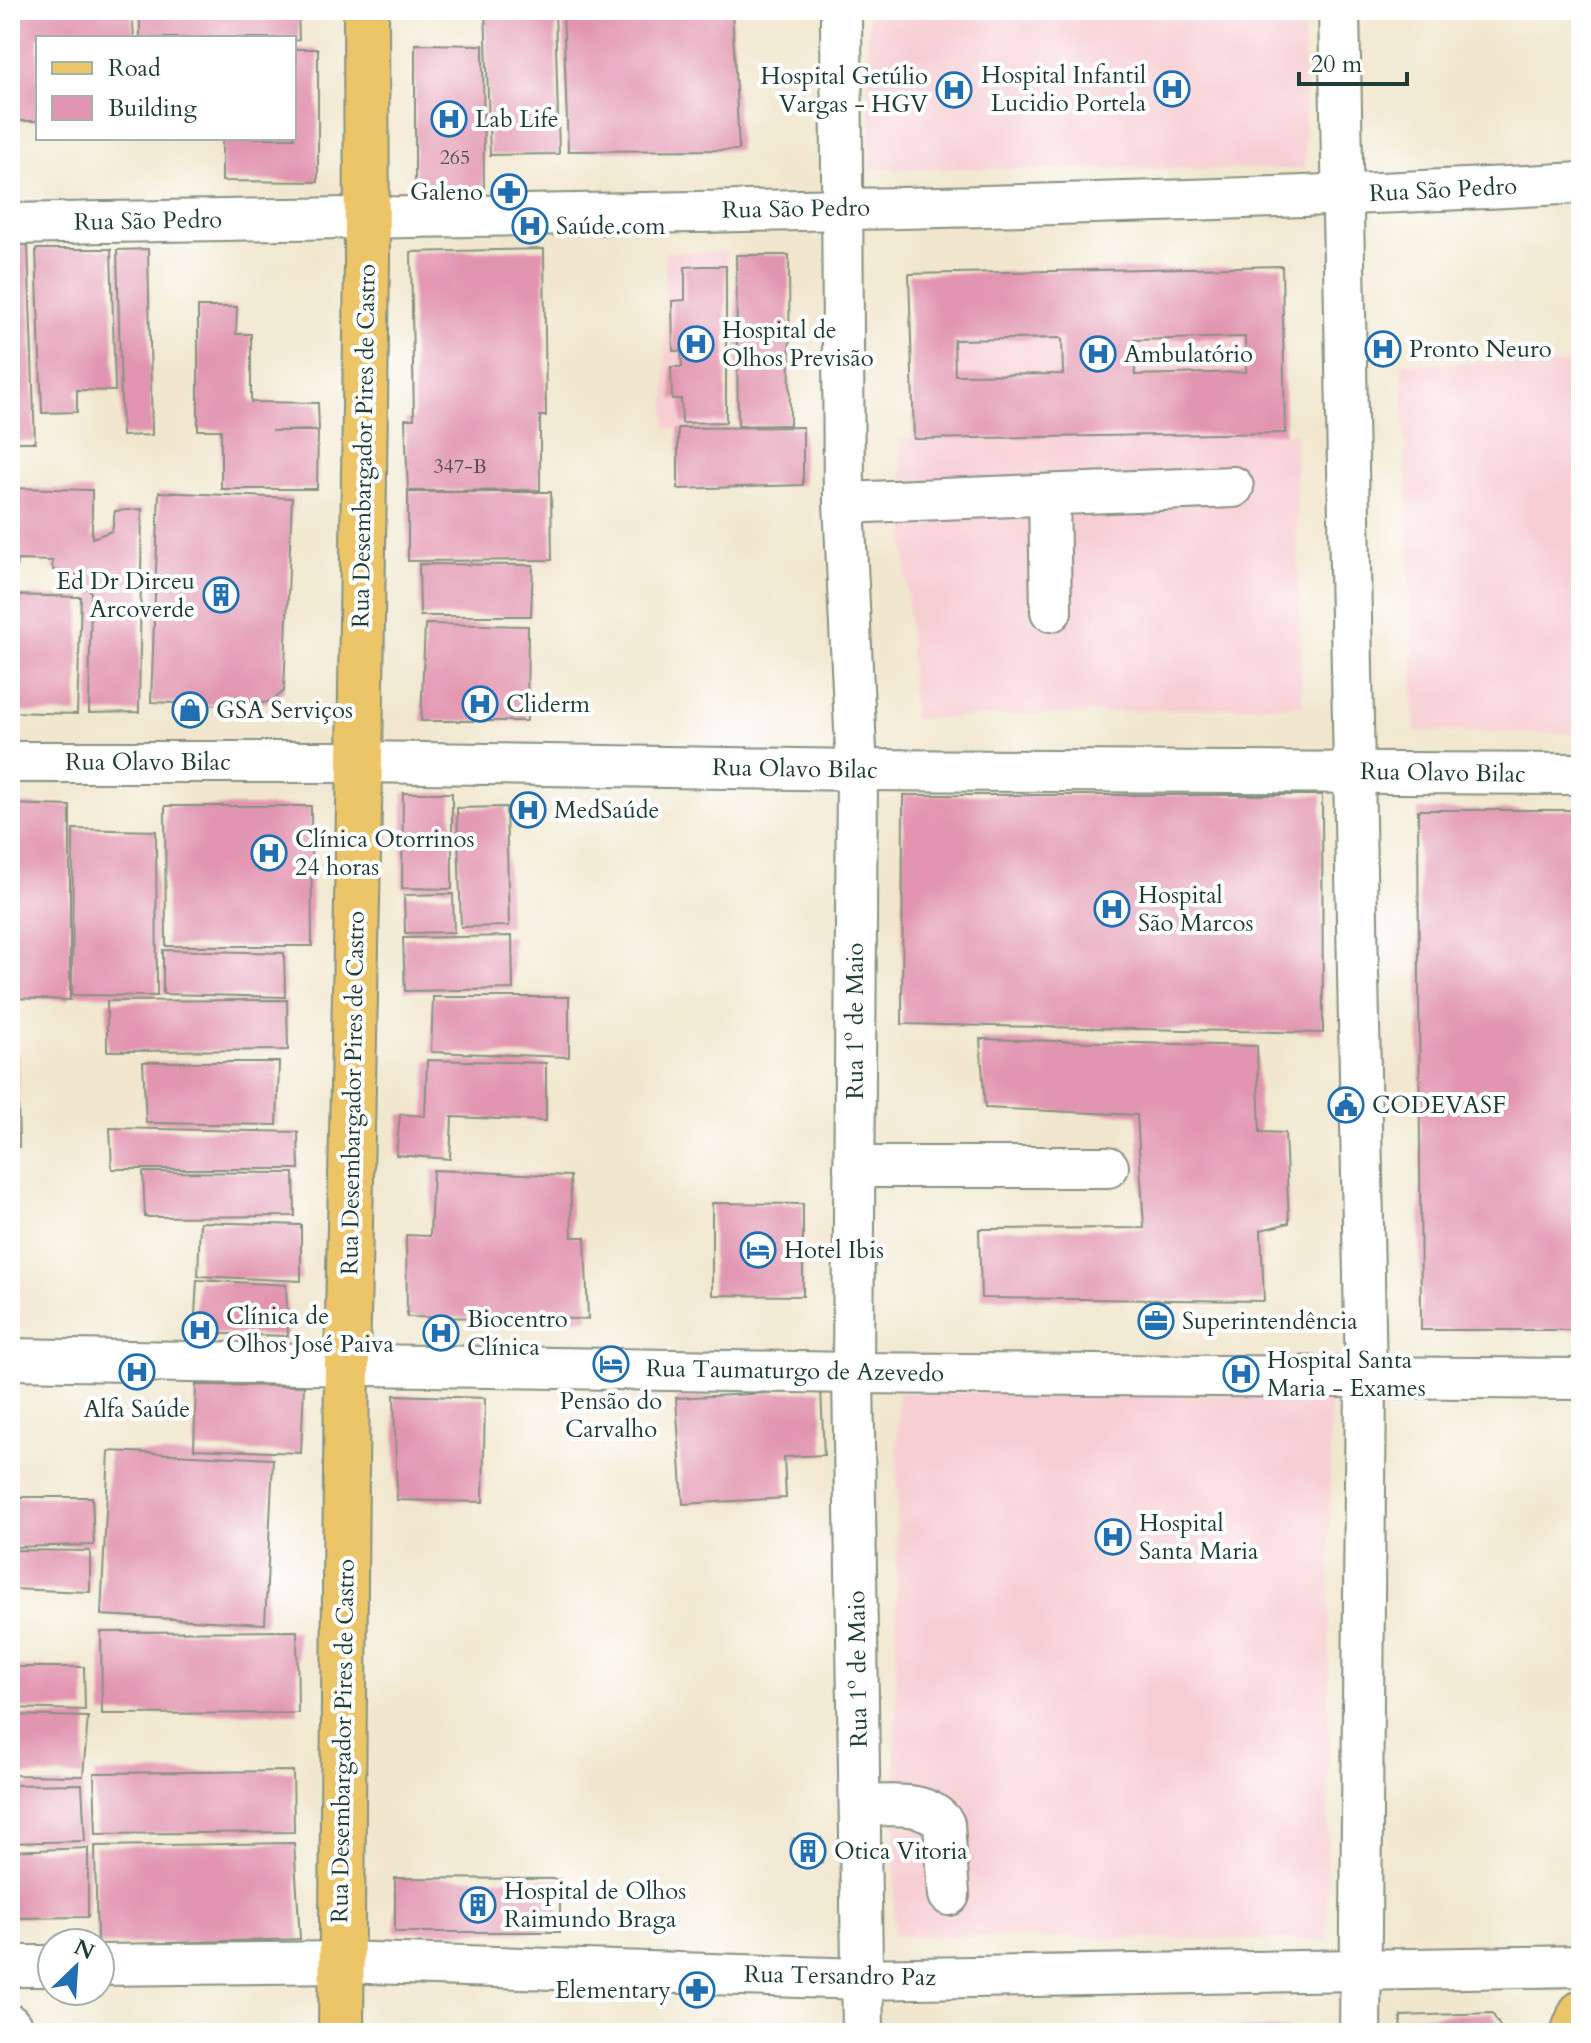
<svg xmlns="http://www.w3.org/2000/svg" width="1591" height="2043" viewBox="0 0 1591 2043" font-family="Cardo,serif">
<rect width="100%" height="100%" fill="#fff"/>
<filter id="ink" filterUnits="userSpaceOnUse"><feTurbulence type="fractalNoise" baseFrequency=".0125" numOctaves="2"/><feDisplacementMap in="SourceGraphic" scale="16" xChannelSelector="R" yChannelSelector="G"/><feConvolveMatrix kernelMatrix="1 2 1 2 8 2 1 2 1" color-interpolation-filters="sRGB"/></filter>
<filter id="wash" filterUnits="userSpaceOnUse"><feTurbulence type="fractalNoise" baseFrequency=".006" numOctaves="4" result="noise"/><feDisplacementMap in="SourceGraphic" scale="32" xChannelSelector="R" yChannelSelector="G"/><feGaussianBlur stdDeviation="1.8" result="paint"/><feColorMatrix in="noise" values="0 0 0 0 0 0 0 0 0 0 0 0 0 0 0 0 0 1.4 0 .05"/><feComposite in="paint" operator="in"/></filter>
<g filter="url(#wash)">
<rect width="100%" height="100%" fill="#f1e7ce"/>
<g fill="#f7cfd3">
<polygon points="868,10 1304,10 1305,169 870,169"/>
<polygon points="665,252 726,252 726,428 666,428"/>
<polygon points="1282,266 1285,433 1295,434 1302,705 913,719 900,439 914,438 909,274"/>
<polygon points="1402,363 1581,364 1581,734 1415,731"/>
<polygon points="898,1392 1331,1397 1327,1940 894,1936"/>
</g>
<g id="blocks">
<g fill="#e295b0" fill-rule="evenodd">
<polygon points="10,10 132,10 134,38 38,38 38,121 12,121 10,124"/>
<polygon points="140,10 298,10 299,40 294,41 294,38 140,38"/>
<polygon points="485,10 555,10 559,154 490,155"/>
<polygon points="563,10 732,10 739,150 568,151"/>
<polygon points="415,44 483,45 484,194 415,194"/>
<polygon points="294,49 318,49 318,182 222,181 222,138 294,138"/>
<polygon points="10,245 28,245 35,442 10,442"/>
<polygon points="36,249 111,249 115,391 77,390 77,412 42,413"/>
<polygon points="148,249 152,435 122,436 117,250"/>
<polygon points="544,249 546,416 540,416 540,490 408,491 405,419 414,419 411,252"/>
<polygon points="736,255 789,255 790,425 738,426"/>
<polygon points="703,266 726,266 726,422 682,423 681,399 672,399 671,367 682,367 681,351 673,351 672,301 685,300 685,267"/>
<path d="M1282,266L1285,433L914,439L909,274ZM1245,337L1246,372L1135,375L1134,340ZM1062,338L1063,374L955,375L954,340Z"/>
<polygon points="198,307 237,307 236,334 251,334 251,402 318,403 319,430 272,431 318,431 317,489 221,489 221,430 198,430"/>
<polygon points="803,427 803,485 678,489 678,428"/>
<polygon points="10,488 92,490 92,538 112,531 115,511 142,509 139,712 89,713 91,592 76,575 53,570 52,561 17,560 16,570 10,569"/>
<polygon points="159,492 292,498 284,691 272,701 247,706 151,702"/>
<polygon points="408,492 551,492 552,560 408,561"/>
<polygon points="419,564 533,565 531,616 420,616"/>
<polygon points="10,595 81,597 77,714 10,712"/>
<polygon points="425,624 528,626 527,721 421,721"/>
<polygon points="403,793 452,793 452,889 402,888"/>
<polygon points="903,795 1322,795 1323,1033 902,1024"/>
<polygon points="10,804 70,806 70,1000 10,998"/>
<polygon points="165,806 311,806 312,946 166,946"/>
<polygon points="506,807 509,926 461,927 457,808"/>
<polygon points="1418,810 1581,810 1581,1330 1421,1330"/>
<polygon points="73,829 156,831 157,996 72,995"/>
<polygon points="453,894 454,932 405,933 404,895"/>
<polygon points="512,936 513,989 405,991 403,938"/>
<polygon points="163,950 284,953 285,997 163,994"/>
<polygon points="433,997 569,997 569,1057 431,1052"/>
<polygon points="287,1000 288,1050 107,1051 107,1001"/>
<polygon points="980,1039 1257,1046 1260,1132 1285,1133 1289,1223 1261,1230 1264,1301 981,1298 979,1229 1144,1228 1137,1115 985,1108"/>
<polygon points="10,1051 17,1051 19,1147 10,1147"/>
<polygon points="427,1060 546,1063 546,1121 452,1117 450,1159 396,1155 400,1114 425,1116"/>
<polygon points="143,1062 279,1062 277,1125 146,1123"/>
<polygon points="110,1128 298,1132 299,1169 112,1169"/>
<polygon points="433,1170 570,1176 572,1237 585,1237 588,1319 407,1317 406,1235 430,1236"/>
<polygon points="143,1172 294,1173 295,1216 145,1217"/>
<polygon points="712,1203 803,1204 803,1296 712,1295"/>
<polygon points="200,1222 301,1225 301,1281 198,1276"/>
<polygon points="197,1280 286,1285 288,1336 194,1333"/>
<polygon points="196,1385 304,1386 301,1453 194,1449"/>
<polygon points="821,1390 824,1455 784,1457 786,1498 683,1504 676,1398"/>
<polygon points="394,1395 485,1398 483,1502 397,1500"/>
<polygon points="109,1451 273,1459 265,1624 101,1615"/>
<polygon points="10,1497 92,1497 94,1545 10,1547"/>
<polygon points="10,1550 90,1551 90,1592 10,1589"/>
<polygon points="297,1631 298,1713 102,1714 101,1632"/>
<polygon points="10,1667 84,1667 85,1710 10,1708"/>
<polygon points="10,1715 88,1717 83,1776 10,1775"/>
<polygon points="293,1771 294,1832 96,1834 94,1773"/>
<polygon points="82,1784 85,1841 10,1843 10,1785"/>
<polygon points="821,1838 822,1863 795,1864 794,1839"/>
<polygon points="294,1843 300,1939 100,1945 97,1943 95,1846"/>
<polygon points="88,1848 88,1917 10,1918 10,1851"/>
<polygon points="395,1878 560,1879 560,1932 395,1932"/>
<polygon points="1492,2013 1504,2033 1400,2033 1401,2016"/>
<polygon points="1105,2028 1290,2029 1290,2033 1105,2033"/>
</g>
</g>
</g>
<g filter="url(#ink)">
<use href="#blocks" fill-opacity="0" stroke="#889281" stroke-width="2"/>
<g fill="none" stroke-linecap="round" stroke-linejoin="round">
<defs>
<g id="minor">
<polyline points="841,10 844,503 857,770 853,1373 863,2033"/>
<polyline points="1339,10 1366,1378 1360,2033"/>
<path d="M10,224C534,213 1058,212 1581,183"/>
<polyline points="1049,495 1051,611"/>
<polyline points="844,503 1233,487"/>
<polyline points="10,762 360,762 857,770 1581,774"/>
<polyline points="854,1167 1108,1167"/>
<polyline points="10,1359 853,1373 1581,1379"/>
<path d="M860,1806C888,1806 926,1799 944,1824L949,1895"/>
<polyline points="100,1965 340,1962 862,1979 1581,1966"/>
<polyline points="10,1966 52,1966"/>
<polyline points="10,2025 15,2033"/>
</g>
<g id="major">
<polyline points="341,2033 347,1363 360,762 367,262 366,10"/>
<polyline points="1573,2033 1581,2013"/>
</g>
</defs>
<use href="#minor" stroke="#889281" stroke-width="44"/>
<use href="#major" stroke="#889281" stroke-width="48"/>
<use href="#minor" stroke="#fff" stroke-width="40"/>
<use href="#major" stroke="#edc569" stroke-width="44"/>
</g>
</g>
<defs>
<symbol id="hospital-ring" viewBox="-11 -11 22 22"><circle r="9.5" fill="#fff" stroke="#1f6fb2" stroke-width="1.5"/><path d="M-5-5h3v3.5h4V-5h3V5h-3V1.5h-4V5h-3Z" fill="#1f6fb2"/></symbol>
<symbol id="pharmacy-ring" viewBox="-11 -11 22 22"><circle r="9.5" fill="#fff" stroke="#1f6fb2" stroke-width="1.5"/><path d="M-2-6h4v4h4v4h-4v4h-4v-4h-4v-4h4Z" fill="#1f6fb2"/></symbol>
<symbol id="building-ring" viewBox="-11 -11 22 22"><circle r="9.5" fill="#fff" stroke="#1f6fb2" stroke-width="1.5"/><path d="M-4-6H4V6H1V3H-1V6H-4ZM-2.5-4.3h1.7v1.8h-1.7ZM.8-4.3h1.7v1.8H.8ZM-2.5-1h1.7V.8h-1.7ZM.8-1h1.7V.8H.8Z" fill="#1f6fb2"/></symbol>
<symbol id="shop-ring" viewBox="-11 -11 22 22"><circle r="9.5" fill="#fff" stroke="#1f6fb2" stroke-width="1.5"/><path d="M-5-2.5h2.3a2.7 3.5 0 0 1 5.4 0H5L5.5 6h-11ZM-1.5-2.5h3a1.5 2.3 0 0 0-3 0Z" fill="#1f6fb2"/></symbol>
<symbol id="civic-ring" viewBox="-11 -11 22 22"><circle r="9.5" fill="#fff" stroke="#1f6fb2" stroke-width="1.5"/><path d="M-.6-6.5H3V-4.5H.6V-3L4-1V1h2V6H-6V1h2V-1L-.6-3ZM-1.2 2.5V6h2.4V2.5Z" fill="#1f6fb2"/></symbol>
<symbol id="hotel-ring" viewBox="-11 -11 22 22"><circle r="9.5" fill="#fff" stroke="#1f6fb2" stroke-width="1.5"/><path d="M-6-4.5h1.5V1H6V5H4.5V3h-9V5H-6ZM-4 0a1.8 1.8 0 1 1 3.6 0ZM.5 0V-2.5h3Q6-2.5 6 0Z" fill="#1f6fb2"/></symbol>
<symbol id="office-ring" viewBox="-11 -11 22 22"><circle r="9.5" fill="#fff" stroke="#1f6fb2" stroke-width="1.5"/><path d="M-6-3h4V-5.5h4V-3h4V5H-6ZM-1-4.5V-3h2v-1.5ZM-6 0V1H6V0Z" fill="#1f6fb2"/></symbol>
</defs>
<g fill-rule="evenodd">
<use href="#hospital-ring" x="1152" y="69" width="40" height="40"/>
<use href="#hospital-ring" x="934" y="70" width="40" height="40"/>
<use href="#hospital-ring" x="429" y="99" width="40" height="40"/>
<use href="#pharmacy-ring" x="489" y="172" width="40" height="40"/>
<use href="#hospital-ring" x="510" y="206" width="40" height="40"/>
<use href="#hospital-ring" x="676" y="324" width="40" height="40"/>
<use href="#hospital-ring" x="1363" y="329" width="40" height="40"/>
<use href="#hospital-ring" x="1078" y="334" width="40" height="40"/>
<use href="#building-ring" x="201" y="575" width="40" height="40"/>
<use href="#hospital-ring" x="460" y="684" width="40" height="40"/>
<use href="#shop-ring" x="170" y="690" width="40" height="40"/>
<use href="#hospital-ring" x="508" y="790" width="40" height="40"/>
<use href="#hospital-ring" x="249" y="833" width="40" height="40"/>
<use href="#hospital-ring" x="1092" y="889" width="40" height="40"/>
<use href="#civic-ring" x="1326" y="1085" width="40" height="40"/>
<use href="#hotel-ring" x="738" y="1230" width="40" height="40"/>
<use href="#office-ring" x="1136" y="1301" width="40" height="40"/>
<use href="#hospital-ring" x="180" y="1310" width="40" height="40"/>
<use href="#hospital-ring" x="421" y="1313" width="40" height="40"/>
<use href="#hotel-ring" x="591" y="1344" width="40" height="40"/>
<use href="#hospital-ring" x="117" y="1352" width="40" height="40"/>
<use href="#hospital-ring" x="1221" y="1354" width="40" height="40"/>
<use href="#hospital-ring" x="1093" y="1517" width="40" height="40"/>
<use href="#building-ring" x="788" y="1831" width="40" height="40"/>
<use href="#building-ring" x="458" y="1885" width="40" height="40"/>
<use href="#pharmacy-ring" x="677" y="1970" width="40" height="40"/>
</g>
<g text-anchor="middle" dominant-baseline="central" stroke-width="8" stroke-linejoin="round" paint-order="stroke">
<g font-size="20" fill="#505353">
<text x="455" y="157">265</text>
<text x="460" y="466">347-B</text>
</g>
<g font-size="24" fill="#1f3d34" stroke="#fff" text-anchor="start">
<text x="1146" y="75" text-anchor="end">Hospital Infantil<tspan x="1146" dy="28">Lucidio Portela</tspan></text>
<text x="928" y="76" text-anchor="end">Hospital Getúlio<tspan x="928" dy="28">Vargas - HGV</tspan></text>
<text x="475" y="119">Lab Life</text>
<text x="483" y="192" text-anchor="end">Galeno</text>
<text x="556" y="226">Saúde.com</text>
<text x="722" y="330">Hospital de<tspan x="722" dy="28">Olhos Previsão</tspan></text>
<text x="1409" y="349">Pronto Neuro</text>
<text x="1124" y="354">Ambulatório</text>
<text x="195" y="581" text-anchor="end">Ed Dr Dirceu<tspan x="195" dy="28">Arcoverde</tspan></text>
<text x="506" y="704">Cliderm</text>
<text x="216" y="710">GSA Serviços</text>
<text x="554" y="810">MedSaúde</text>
<text x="295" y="839">Clínica Otorrinos<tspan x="295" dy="28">24 horas</tspan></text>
<text x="1138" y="895">Hospital<tspan x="1138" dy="28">São Marcos</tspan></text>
<text x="1372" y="1105">CODEVASF</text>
<text x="784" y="1250">Hotel Ibis</text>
<text x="226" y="1316">Clínica de<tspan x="226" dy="28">Olhos José Paiva</tspan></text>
<text x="467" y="1319">Biocentro<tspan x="467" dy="28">Clínica</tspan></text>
<text x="1182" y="1321">Superintendência</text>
<text x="1267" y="1360">Hospital Santa<tspan x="1267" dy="28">Maria - Exames</tspan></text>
<text x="611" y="1401" text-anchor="middle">Pensão do<tspan x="611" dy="28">Carvalho</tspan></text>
<text x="137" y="1409" text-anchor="middle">Alfa Saúde</text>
<text x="1139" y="1523">Hospital<tspan x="1139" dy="28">Santa Maria</tspan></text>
<text x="834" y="1851">Otica Vitoria</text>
<text x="504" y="1891">Hospital de Olhos<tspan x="504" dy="28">Raimundo Braga</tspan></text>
<text x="671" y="1990" text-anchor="end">Elementary</text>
</g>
<g font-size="24" fill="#1f3d34" stroke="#fff">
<text transform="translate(1443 190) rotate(-3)">Rua São Pedro</text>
<text transform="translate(796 209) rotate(-1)">Rua São Pedro</text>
<text transform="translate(148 221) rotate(-1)">Rua São Pedro</text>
<text transform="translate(364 446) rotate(-89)">Rua Desembargador Pires de Castro</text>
<text x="148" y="762">Rua Olavo Bilac</text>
<text transform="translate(795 769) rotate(1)">Rua Olavo Bilac</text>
<text transform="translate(1443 773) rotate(1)">Rua Olavo Bilac</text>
<text transform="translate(855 1021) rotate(-90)">Rua 1º de Maio</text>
<text transform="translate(353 1093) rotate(-89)">Rua Desembargador Pires de Castro</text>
<text transform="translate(795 1371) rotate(1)">Rua Taumaturgo de Azevedo</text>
<text transform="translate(858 1669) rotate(-91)">Rua 1º de Maio</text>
<text transform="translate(343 1741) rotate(-89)">Rua Desembargador Pires de Castro</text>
<text transform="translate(840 1976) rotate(1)">Rua Tersandro Paz</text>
</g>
</g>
<rect width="1591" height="2043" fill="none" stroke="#fff" stroke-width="40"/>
<rect x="36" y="36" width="260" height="104" fill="#ffffff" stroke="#a5b1ae" stroke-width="2"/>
<rect x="52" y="62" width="40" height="12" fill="#edc569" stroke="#a5b1ae" stroke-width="2"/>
<text x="108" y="76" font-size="24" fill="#1f3d34">Road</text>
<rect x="52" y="96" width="40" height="24" fill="#e295b0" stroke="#a5b1ae" stroke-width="2"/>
<text x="108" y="116" font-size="24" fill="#1f3d34">Building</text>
<g transform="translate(76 1967) rotate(25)"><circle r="38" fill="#ffffff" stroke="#a5b1ae" stroke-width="2"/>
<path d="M0-6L14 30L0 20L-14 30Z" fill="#1f6fb2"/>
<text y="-12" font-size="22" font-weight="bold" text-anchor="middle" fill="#1f3d34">N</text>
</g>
<path d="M1299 72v12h108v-12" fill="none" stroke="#1f3d34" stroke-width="4"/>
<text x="1311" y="72" font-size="24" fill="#1f3d34" stroke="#ffffff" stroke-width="6" paint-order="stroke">20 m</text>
</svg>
